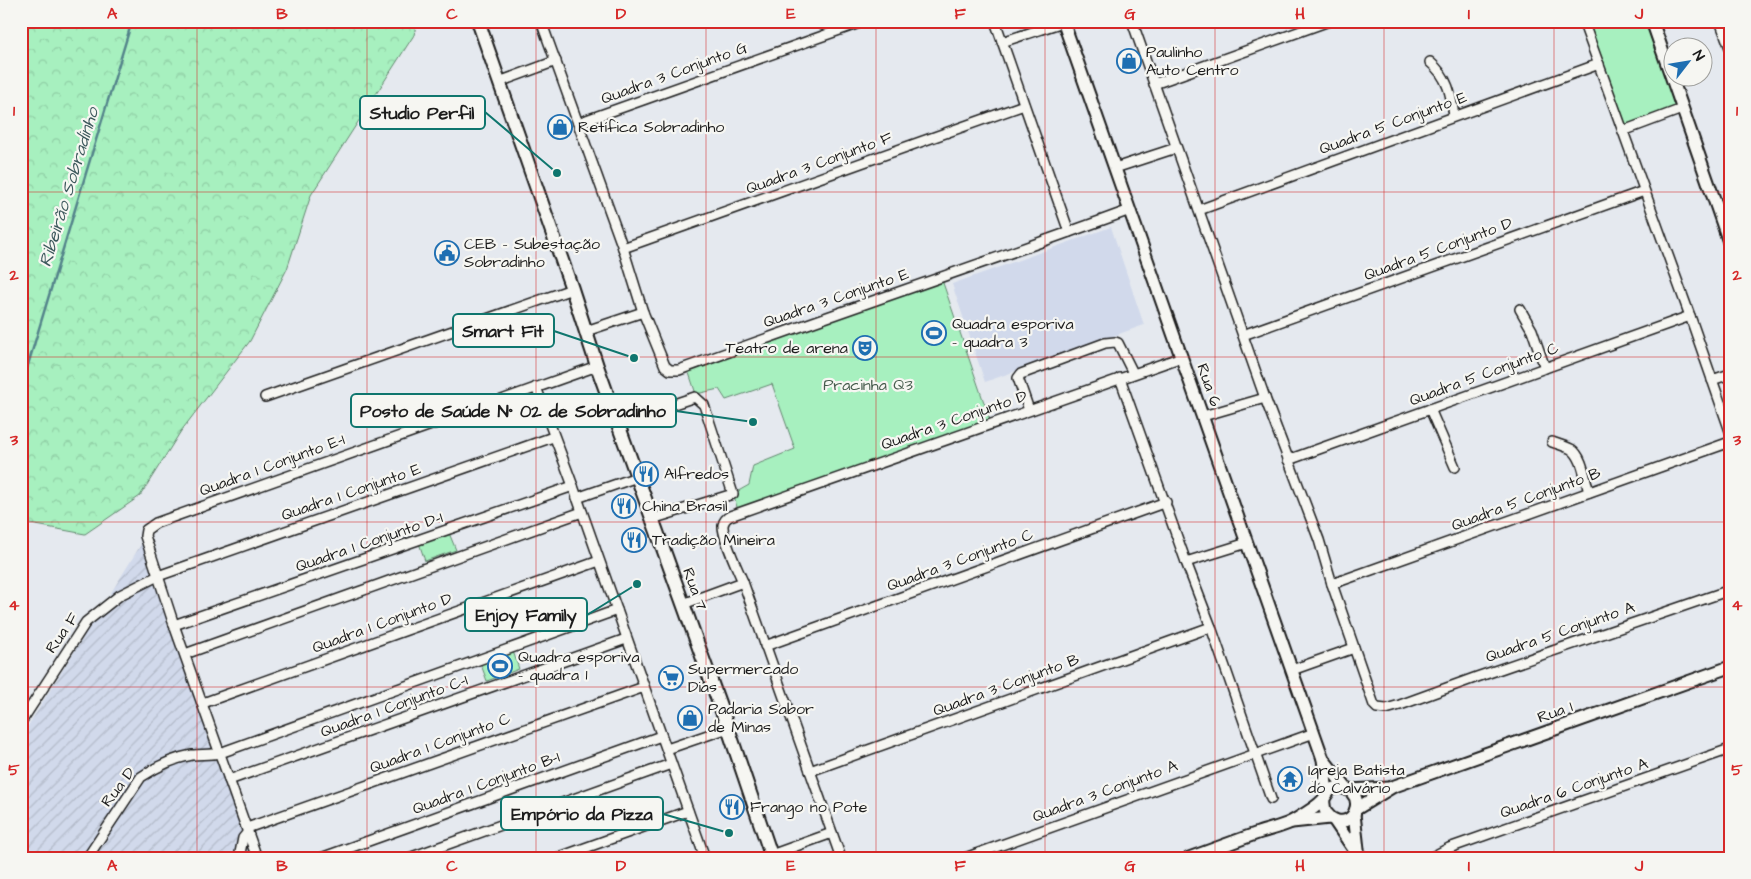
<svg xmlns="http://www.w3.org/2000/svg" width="1751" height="879" viewBox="0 0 1751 879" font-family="'Architects Daughter',sans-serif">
<defs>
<pattern id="industrial-furrows" width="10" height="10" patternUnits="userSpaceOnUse" patternTransform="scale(1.25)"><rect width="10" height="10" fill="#d1d9eb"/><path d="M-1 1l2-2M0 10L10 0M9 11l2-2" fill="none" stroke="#b3bac9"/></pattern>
<pattern id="forest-crowns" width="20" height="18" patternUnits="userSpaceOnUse" patternTransform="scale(1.25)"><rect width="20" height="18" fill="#a7f0bf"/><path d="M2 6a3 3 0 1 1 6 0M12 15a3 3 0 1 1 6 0" fill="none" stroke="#8fcda4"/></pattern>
</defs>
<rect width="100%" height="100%" fill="#e5e9ef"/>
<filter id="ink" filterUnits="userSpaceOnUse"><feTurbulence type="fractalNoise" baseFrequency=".02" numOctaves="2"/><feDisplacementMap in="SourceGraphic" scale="10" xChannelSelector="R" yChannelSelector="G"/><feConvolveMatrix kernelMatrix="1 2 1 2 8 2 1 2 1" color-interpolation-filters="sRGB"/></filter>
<g filter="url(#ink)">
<polygon fill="#d1d9eb" points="1111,227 1144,325 985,382 952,284"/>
<polygon fill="url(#industrial-furrows)" points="147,535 262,858 21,858 21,737"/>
<g fill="#a7f0bf" stroke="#62866e">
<polygon points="1588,21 1645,21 1676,107 1626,125"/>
<polygon points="942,280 990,420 738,510 733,494 749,485 753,466 795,449 772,384 726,400 719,389 696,394 688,370"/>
<polygon points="449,533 456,550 425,561 419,543"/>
<polygon points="513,651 519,669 487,681 480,662"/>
</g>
<polygon fill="url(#forest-crowns)" stroke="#62866e" points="21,21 417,21 414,35 311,195 287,269 250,341 181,431 140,496 85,534 25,523 21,524"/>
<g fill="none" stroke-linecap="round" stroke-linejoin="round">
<polyline stroke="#53838a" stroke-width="2.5" points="21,388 132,21"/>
<defs>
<g id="minor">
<polyline points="541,21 623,248 643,312"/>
<polyline points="995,21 1069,232"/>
<polyline points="1132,21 1265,398 1319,540 1332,584 1374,705 1377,708 1386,709 1400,705 1477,677 1730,590"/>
<polyline points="1583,21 1690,316 1730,431"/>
<polyline points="1720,21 1730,48"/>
<polyline points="1002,42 1063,22"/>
<path d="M1430,62C1448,77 1451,94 1454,116"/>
<polyline points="499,82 556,61"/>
<polyline points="1154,84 1329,21"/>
<polyline points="578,123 865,21"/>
<polyline points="1623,131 1682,109"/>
<polyline points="1115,168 1176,148"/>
<polyline points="1199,210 1599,64"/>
<polyline points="623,248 1024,105"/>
<polyline points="1520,309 1532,330 1545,368"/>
<path d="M586,331L643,312L665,366L670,370H679C829,315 980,265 1130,210"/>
<polyline points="1243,335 1644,191"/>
<polyline points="1120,378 1186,562 1211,627 1271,799"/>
<polyline points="1712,380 1730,374"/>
<polyline points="536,387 573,486 705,858"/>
<polyline points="265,397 572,289"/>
<polyline points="1430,409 1455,467"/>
<polyline points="1029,410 1018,378 1021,374 1105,343 1115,342 1118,343 1133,373"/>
<polyline points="1203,416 1265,398"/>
<polyline points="617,423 695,397 704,405 733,494 652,519"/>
<path d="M1552,442C1558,444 1565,446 1571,449C1583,456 1585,480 1589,492"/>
<polyline points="1288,460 1690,316"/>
<polyline points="577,498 637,477"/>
<polyline points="1186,562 1247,543"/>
<polyline points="1332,584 1730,442"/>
<polyline points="683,604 743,582"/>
<polyline points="174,625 573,486"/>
<polyline points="765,646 1166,502"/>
<polyline points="185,654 582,512"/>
<polyline points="1292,670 1354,648"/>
<polyline points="203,703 599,561"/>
<polyline points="21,722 86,622 120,595 158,576 553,437"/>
<polyline points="667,749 728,728"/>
<polyline points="810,771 1211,627"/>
<polyline points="229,780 626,639"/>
<polyline points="247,828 644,687"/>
<polyline points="771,855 832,833"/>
<path d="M87,858L141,777C156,767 175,758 192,755C201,754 210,755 220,753L617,610"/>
<polyline points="239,858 243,838 248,832"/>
<polyline points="257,858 174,625 145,536 146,530 156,523 597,366"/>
<polyline points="321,858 661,736"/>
<polyline points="409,858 671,764"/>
<polyline points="557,858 688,811"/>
<path d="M841,858L743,582C738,570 722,537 723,525C724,520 726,518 730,516L1182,357"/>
<polyline points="965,858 1314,733"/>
<polyline points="1430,858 1449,848 1730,749"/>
</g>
<g id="tertiary">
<polyline points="1063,21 1323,759 1327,793"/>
<polyline points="1652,21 1730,245"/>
<polyline points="1323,759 1346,788"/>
<polyline points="1349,790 1388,788"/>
<polyline points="1356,809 1392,787 1730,667"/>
<polyline points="1354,814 1359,858"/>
<polyline points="1334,820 1357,854"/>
<polyline points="1292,822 1330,818"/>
<path d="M1189,858C1212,850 1235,841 1258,833C1269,829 1281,827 1291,822C1301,816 1315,809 1323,800C1327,795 1328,789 1336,788C1348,785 1359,796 1356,808C1351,830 1321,823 1324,799"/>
</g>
<polyline id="secondary" points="478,21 572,289 597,366 728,728 772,858"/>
</defs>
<use href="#minor" stroke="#1c1c1c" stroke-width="12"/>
<use href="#tertiary" stroke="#1c1c1c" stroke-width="15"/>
<use href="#secondary" stroke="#1c1c1c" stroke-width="16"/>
<use href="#minor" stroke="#f6f6f2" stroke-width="9"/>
<use href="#tertiary" stroke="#f6f6f2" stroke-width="11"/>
<use href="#secondary" stroke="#f6f6f2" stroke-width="12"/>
</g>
</g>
<path fill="none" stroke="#d62828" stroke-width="1" stroke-opacity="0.55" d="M197,21V858M367,21V858M536,21V858M706,21V858M876,21V858M1045,21V858M1215,21V858M1384,21V858M1554,21V858M21,192H1730M21,357H1730M21,522H1730M21,687H1730"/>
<defs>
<symbol id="shop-ring" viewBox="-11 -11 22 22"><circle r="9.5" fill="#f6f6f2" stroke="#1f6fb2" stroke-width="1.5"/><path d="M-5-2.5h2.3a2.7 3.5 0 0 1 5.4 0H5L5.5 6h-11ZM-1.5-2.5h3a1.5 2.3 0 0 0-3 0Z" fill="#1f6fb2"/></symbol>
<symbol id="civic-ring" viewBox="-11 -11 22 22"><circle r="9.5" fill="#f6f6f2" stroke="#1f6fb2" stroke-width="1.5"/><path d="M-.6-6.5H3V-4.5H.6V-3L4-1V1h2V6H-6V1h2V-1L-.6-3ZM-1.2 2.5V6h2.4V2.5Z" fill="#1f6fb2"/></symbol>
<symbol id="stadium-ring" viewBox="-11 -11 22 22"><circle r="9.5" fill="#f6f6f2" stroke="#1f6fb2" stroke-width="1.5"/><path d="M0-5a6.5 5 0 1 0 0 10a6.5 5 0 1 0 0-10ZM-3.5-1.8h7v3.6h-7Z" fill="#1f6fb2"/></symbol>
<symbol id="theatre-ring" viewBox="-11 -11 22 22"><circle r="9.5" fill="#f6f6f2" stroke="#1f6fb2" stroke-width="1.5"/><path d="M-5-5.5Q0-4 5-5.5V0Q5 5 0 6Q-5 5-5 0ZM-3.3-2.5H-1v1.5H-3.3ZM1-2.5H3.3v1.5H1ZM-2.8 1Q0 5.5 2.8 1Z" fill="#1f6fb2"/></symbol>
<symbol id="restaurant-ring" viewBox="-11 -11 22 22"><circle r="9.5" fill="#f6f6f2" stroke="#1f6fb2" stroke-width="1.5"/><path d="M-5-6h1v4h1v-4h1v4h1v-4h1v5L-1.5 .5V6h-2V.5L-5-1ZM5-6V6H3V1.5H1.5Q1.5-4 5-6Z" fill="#1f6fb2"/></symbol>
<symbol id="supermarket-ring" viewBox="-11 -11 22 22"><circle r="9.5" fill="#f6f6f2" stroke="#1f6fb2" stroke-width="1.5"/><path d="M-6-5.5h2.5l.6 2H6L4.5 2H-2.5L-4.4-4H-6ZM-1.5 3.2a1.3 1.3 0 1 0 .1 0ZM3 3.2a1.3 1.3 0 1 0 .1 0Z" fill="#1f6fb2"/></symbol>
<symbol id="temple-ring" viewBox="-11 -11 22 22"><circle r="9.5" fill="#f6f6f2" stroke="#1f6fb2" stroke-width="1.5"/><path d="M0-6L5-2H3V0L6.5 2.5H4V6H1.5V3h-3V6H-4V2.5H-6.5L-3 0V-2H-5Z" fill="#1f6fb2"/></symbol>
</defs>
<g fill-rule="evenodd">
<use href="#shop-ring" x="1115" y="47" width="28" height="28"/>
<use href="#shop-ring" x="546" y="113" width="28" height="28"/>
<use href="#civic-ring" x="433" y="239" width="28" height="28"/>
<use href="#stadium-ring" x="920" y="319" width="28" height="28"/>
<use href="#theatre-ring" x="851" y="334" width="28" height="28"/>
<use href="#restaurant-ring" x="632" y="460" width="28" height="28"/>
<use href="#restaurant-ring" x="610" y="492" width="28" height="28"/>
<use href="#restaurant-ring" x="620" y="526" width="28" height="28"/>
<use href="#stadium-ring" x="486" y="652" width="28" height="28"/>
<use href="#supermarket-ring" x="657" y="664" width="28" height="28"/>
<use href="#shop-ring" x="676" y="704" width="28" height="28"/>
<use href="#temple-ring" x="1276" y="765" width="28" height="28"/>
<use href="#restaurant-ring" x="718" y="793" width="28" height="28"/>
</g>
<g text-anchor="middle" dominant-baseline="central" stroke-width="4.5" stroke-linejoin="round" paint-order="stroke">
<g font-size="16" fill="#1c1c1c" stroke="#f6f6f2" text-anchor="start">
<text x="1146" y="52">Paulinho<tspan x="1146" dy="18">Auto Centro</tspan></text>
<text x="578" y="127">Retífica Sobradinho</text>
<text x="464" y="244">CEB - Subestação<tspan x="464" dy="18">Sobradinho</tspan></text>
<text x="952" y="324">Quadra esporiva<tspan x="952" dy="18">- quadra 3</tspan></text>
<text x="848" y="348" text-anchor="end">Teatro de arena</text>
<text x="664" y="474">Alfredos</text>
<text x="642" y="506">China Brasil</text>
<text x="652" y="540">Tradição Mineira</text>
<text x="518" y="657">Quadra esporiva<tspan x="518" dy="18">- quadra 1</tspan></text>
<text x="688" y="669">Supermercado<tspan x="688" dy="18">Dias</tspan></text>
<text x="708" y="709">Padaria Sabor<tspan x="708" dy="18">de Minas</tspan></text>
<text x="1308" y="770">Igreja Batista<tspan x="1308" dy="18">do Calvário</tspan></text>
<text x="750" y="807">Frango no Pote</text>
</g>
<g font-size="16" fill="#1c1c1c" stroke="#f6f6f2">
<text transform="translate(674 73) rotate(-20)">Quadra 3 Conjunto G</text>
<text transform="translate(1393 123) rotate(-20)">Quadra 5 Conjunto E</text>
<text transform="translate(819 163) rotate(-20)">Quadra 3 Conjunto F</text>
<text transform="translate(1438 249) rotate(-20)">Quadra 5 Conjunto D</text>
<text transform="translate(836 298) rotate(-19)">Quadra 3 Conjunto E</text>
<text transform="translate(1484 374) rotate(-20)">Quadra 5 Conjunto C</text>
<text transform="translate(1209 385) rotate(71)">Rua 6</text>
<text transform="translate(954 420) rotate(-19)">Quadra 3 Conjunto D</text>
<text transform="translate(272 465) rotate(-20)">Quadra 1 Conjunto E-1</text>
<text transform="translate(351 492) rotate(-19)">Quadra 1 Conjunto E</text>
<text transform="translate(1526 499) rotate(-20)">Quadra 5 Conjunto B</text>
<text transform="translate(369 542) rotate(-19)">Quadra 1 Conjunto D-1</text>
<text transform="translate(960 560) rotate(-20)">Quadra 3 Conjunto C</text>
<text transform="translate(695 589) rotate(70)">Rua 7</text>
<text transform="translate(382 623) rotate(-20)">Quadra 1 Conjunto D</text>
<text transform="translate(1560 632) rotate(-19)">Quadra 5 Conjunto A</text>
<text transform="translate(62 633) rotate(-55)">Rua F</text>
<text transform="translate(1006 685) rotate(-20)">Quadra 3 Conjunto B</text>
<text transform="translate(394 706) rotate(-20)">Quadra 1 Conjunto C-1</text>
<text transform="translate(1555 712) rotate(-20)">Rua 1</text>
<text transform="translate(440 743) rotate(-20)">Quadra 1 Conjunto C</text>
<text transform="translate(486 783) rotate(-20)">Quadra 1 Conjunto B-1</text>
<text transform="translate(118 787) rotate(-53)">Rua D</text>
<text transform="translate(1574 788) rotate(-19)">Quadra 6 Conjunto A</text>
<text transform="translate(1105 791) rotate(-20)">Quadra 3 Conjunto A</text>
</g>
<g font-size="16" fill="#465c4d" stroke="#f6f6f2">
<text x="868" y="385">Pracinha Q3</text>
</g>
<g font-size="18" font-style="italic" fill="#3c585c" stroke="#f6f6f2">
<text transform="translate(69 187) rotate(-73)">Ribeirão Sobradinho</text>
</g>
</g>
<path fill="none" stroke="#0f766e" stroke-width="2" d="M557 173L485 112M634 358L554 331M753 422L676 411M637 584L587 615M729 833L663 814"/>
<g fill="#0f766e" stroke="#f6f6f2" stroke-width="2">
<circle cx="557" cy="173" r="5"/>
<circle cx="634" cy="358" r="5"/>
<circle cx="753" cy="422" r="5"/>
<circle cx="637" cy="584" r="5"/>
<circle cx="729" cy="833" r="5"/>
</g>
<g fill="#f6f6f2" stroke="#0f766e" stroke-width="2">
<rect x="360" y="96" width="125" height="33" rx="5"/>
<rect x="453" y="314" width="101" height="33" rx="5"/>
<rect x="351" y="394" width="325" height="33" rx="5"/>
<rect x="465" y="598" width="122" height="33" rx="5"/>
<rect x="501" y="797" width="162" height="33" rx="5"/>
</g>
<g font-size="18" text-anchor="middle" font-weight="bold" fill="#1c1c1c">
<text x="422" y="119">Studio Perfil</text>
<text x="503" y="337">Smart Fit</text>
<text x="513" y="417">Posto de Saúde N° 02 de Sobradinho</text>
<text x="526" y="621">Enjoy Family</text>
<text x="582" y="820">Empório da Pizza</text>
</g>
<rect width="1751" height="879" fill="none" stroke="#f6f6f2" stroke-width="55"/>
<g transform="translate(1688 62) rotate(59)"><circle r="24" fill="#f6f6f2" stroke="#9f9f9c"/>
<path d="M0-4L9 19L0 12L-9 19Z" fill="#1f6fb2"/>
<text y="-8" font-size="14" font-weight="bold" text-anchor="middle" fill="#1c1c1c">N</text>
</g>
<rect x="28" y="28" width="1696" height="824" fill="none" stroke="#d62828" stroke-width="2"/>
<g font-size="16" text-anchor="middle" font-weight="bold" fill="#d62828">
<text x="112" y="19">A</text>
<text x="282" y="19">B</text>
<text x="452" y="19">C</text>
<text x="621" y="19">D</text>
<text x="791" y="19">E</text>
<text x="960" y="19">F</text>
<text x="1130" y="19">G</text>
<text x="1300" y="19">H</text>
<text x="1469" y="19">I</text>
<text x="1639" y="19">J</text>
<text x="14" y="116">1</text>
<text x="1737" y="116">1</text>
<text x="14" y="280">2</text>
<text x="1737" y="280">2</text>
<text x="14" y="445">3</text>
<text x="1737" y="445">3</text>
<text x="14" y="610">4</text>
<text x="1737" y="610">4</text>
<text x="14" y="775">5</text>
<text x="1737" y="775">5</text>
<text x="112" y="871">A</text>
<text x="282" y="871">B</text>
<text x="452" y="871">C</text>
<text x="621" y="871">D</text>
<text x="791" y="871">E</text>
<text x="960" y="871">F</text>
<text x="1130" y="871">G</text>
<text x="1300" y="871">H</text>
<text x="1469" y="871">I</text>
<text x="1639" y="871">J</text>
</g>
</svg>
